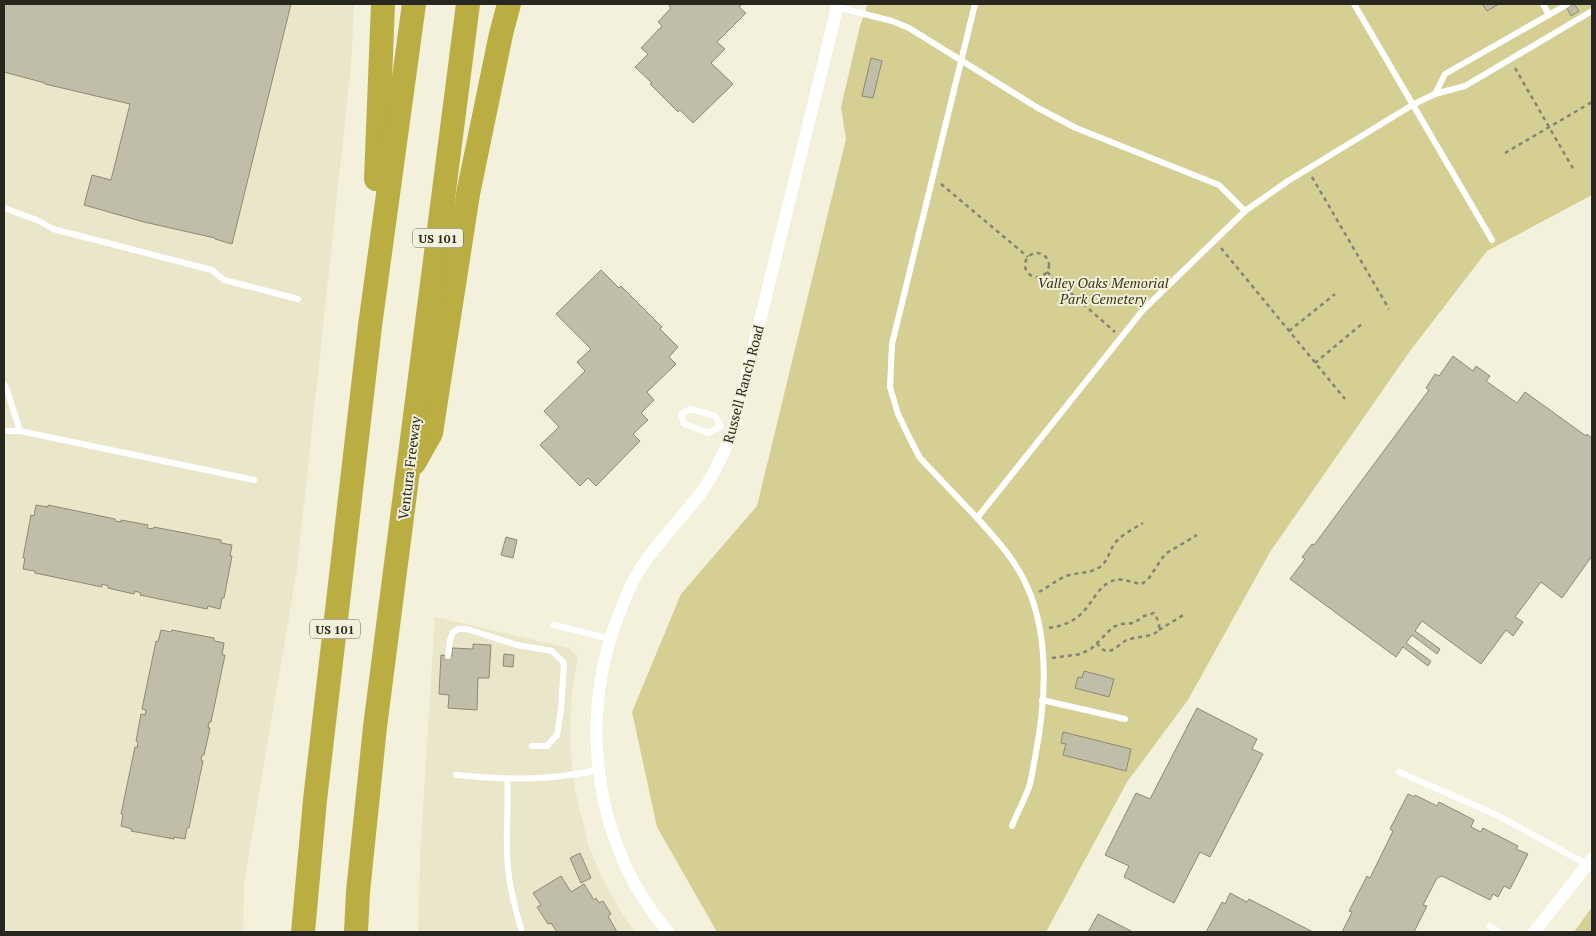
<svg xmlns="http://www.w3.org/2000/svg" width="1596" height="936" viewBox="0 0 1596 936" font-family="'PT Serif',serif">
<rect width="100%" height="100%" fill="#f3f1db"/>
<g fill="#e9e6c9">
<polygon points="4,4 354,4 351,66 297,569 244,883 243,932 4,932"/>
<polygon points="435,617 569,648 578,657 572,691 570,726 571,758 575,791 589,847 601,876 622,914 635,932 418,932 420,856"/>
</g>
<g fill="#d5cf94">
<polygon points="868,4 1592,4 1592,195 1487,251 1410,351 1270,552 1188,700 1127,782 1046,932 717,932 657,827 632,712 681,594 757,506 846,139 841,107 860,26"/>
<polygon points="1592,907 1592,932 1574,932"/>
</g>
<g fill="#c0bea9" stroke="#8c8a76">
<polygon points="4,4 291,4 232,244 215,239 215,238 144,222 84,205 92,175 111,180 130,104 45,84 45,83 4,72"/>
<polygon points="671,4 742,4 739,7 746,13 717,42 725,49 711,63 733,84 693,123 680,110 678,112 650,84 652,83 635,67 648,54 641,48 662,26 658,22 671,8 669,6"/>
<polygon points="1482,4 1499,4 1487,11"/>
<polygon points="1574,4 1579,11 1571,16 1567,8"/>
<polygon points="871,58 882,61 873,98 862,96"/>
<polygon points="601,270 619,288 621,286 662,327 660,329 678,347 669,357 676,364 647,392 654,400 641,413 648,420 633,434 640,441 596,486 588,478 580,486 540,445 559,427 544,411 585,371 577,362 591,349 556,314"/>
<polygon points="1453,356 1473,371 1476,366 1490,376 1486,381 1517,403 1525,392 1586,436 1587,434 1592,438 1592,556 1562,598 1541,582 1515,617 1523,622 1513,636 1506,630 1481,664 1422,621 1415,631 1440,649 1437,654 1412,635 1406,643 1431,661 1428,666 1403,647 1396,657 1290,579 1305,559 1302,557 1312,544 1314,545 1429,390 1426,388 1435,374 1439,376"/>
<polygon points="36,505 48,507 48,505 115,519 115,521 121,522 121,520 148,525 147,528 153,529 154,527 221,540 221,543 232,545 230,556 232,556 224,598 222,598 220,609 208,606 207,609 140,595 141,593 135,591 134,594 108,588 108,586 102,584 102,587 35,573 35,571 23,569 25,558 23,558 31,515 34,516"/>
<polygon points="506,537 517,540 513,558 501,555"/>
<polygon points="161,630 171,632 172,630 214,638 214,641 224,643 222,655 225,655 211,722 209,722 208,728 210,728 204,755 202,755 201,760 203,761 189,828 187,828 185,839 174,837 174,839 131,831 132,829 121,826 123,815 121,814 135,747 137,748 138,742 136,741 141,714 145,715 146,710 142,709 156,641 158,642"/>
<polygon points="473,644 491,645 489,678 478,678 477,710 448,708 449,695 439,694 441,655 452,656 452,648 473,649"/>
<polygon points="504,654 514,655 513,667 503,666"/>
<polygon points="1084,671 1114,679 1109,697 1075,688 1078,677 1082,678"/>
<polygon points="1197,708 1257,739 1252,749 1263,754 1210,857 1200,852 1174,903 1124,877 1129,866 1105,855 1136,793 1150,799"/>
<polygon points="1063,732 1131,749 1126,771 1063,755 1066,744 1061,743"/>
<polygon points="1408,794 1414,797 1415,795 1437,806 1439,802 1474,820 1471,827 1481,832 1483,828 1518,846 1516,849 1528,854 1510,889 1504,886 1498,897 1493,894 1490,900 1442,876 1437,878 1423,905 1427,906 1414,932 1342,932 1352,912 1349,911 1367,876 1370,878 1393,831 1390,829"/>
<polygon points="580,853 591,878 581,883 570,858"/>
<polygon points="561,876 571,892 584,884 594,900 596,898 599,903 603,901 611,914 608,916 617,932 557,932 551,923 548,924 537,907 541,905 533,893"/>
<polygon points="1230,893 1247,902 1249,899 1313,932 1206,932 1222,902 1225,904"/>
<polygon points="1098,914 1133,932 1088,932"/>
</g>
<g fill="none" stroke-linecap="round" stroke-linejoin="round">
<g stroke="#848374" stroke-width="2.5" stroke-dasharray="4 4" stroke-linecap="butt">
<polyline points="1515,68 1575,172"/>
<polyline points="1505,153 1592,102"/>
<polyline points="1312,177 1389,309"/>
<polyline points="941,184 1028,257"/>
<polyline points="1221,248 1345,399"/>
<circle cx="1037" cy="265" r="12"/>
<polyline points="1047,272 1115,332"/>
<polyline points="1289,331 1335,294"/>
<polyline points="1315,363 1363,323"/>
<path d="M1039,592C1048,587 1057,580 1066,576C1078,572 1090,574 1100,567C1108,561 1109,552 1114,544C1121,535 1133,529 1143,523"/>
<path d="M1049,628C1062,626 1074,622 1083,612C1093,602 1099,584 1115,580C1123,578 1133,583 1142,584L1149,578L1165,554L1197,535"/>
<polyline points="1159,630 1185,614"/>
<path d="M1052,658L1081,654L1092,648L1113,627L1121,624L1134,623L1144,616L1154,613C1171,640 1142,634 1127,640C1120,643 1114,652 1106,651C1102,650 1099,646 1097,643"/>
</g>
<g stroke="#fff" stroke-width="6">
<polyline points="975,4 892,344 890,387 898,414 909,437 920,458 977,518 1143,310 1245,211 1288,181 1414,104 1435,94 1465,86 1592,11"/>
<polyline points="1354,4 1492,240"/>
<polyline points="1543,4 1549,15"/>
<polyline points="837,7 892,21 909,28 1038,108 1076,128 1219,185 1245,211"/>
<polyline points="1435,94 1445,74 1568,4"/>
<polyline points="4,208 37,220 53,229 212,270 224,280 298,299"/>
<polyline points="4,384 8,393 20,431"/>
<polygon points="690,409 715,416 721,426 709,433 684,424 681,414"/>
<polyline points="4,431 20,431 254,480"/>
<path d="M977,518C995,538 1013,557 1025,582C1051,635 1046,701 1035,758C1033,767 1032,778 1029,787C1024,801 1017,813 1012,826"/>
<polyline points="554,625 610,639"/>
<polyline points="448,656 450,640 453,632 458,629 467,629 517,645 552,651 564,663 561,709 557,735 547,746 532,746"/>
<polyline points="1042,700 1125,719"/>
<polyline points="1399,772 1499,816 1588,865"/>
<path d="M456,775C506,780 548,781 598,770"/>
<path d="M507,779C509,803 506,826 507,849C507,878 514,905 522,932"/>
<polyline points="1490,926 1499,932"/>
</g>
<g stroke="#fff" stroke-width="12">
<path d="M668,932C596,847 578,726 616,622C622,606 628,589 637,574C656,542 684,517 705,487C717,469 725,450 733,430L838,4"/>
<polyline points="1534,932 1592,859"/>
</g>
<g stroke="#baae43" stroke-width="24">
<polyline points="376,179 383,4"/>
<polyline points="414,463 431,433 468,194 501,34 509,4"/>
<polyline points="303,932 315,800 370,326 414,4"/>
<polyline points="356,932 358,892 375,727 468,4"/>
</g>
</g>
<g text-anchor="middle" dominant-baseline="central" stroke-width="4" stroke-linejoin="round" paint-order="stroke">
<g fill="#f3f1db" stroke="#656457" stroke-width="1">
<rect x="413" y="228.5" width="50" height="19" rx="4"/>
<rect x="310" y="619.5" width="50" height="19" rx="4"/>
</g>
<g font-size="12" font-weight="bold" fill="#28271f">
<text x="438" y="238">US 101</text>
<text x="335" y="629">US 101</text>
</g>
<g font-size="14" font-style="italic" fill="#383412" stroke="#f3f1db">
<text x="1103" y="282">Valley Oaks Memorial<tspan x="1103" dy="16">Park Cemetery</tspan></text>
</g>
<g font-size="14" fill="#28271f" stroke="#f3f1db">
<text transform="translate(743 384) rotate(-75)">Russell Ranch Road</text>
<text transform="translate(409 468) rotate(-83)">Ventura Freeway</text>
</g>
</g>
<rect width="1596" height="936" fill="none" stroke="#28271f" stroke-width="10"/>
</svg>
